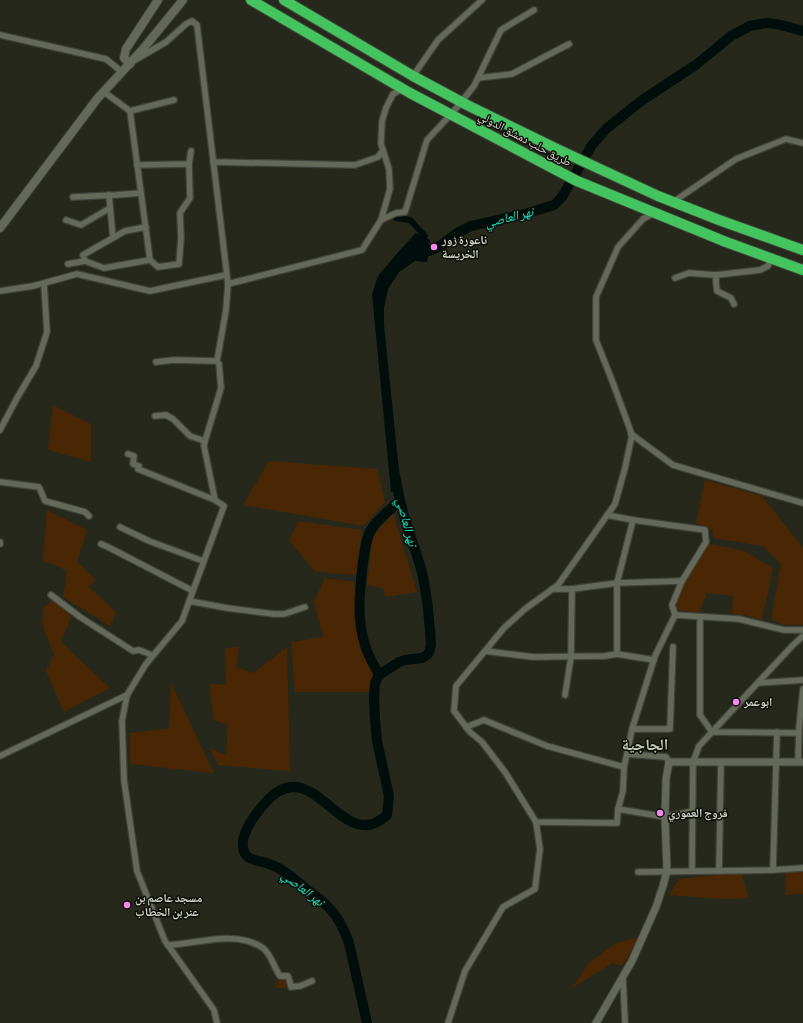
<svg xmlns="http://www.w3.org/2000/svg" width="803" height="1023" viewBox="0 0 803 1023" font-family="'Asap Condensed','Noto Naskh Arabic',sans-serif">
<rect width="100%" height="100%" fill="#25281b"/>
<g fill="#4a2704">
<polygon points="53,405 91,424 91,462 48,450"/>
<polygon points="269,461 377,469 385,502 364,526 243,505"/>
<polygon points="705,480 762,496 803,548 803,625 785,625 771,620 781,564 763,546 713,538 712,529 696,523"/>
<polygon points="47,510 87,530 77,562 96,580 88,586 116,612 110,626 63,597 67,571 43,560"/>
<polygon points="393,513 417,592 385,597 383,588 367,585 372,538"/>
<polygon points="298,521 362,530 356,575 316,572 289,541"/>
<polygon points="706,543 744,551 773,568 762,620 745,615 732,615 733,596 707,593 699,613 678,610 676,605 683,585"/>
<polygon points="325,578 354,582 360,648 374,669 368,692 295,692 291,642 323,637 314,601"/>
<polygon points="53,600 71,617 61,642 110,688 64,712 46,671 54,655 42,624 44,607"/>
<polygon points="239,647 236,667 253,673 287,647 290,771 218,765 209,748 226,755 228,725 214,720 209,684 226,685 225,648"/>
<polygon points="171,683 214,773 130,764 130,733 169,728"/>
<polygon points="803,871 803,894 785,895 786,872"/>
<polygon points="741,872 749,898 723,899 669,895 679,879"/>
<polygon points="639,937 622,966 613,963 572,988 589,963 616,943"/>
<polygon points="280,978 287,978 286,988 275,988"/>
</g>
<polygon fill="#010e0b" points="416,233 430,240 427,262 415,261 399,272 388,289 384,308 384,325 401,490 391,492 372,294 378,276 400,250"/>
<g fill="none" stroke-linecap="round" stroke-linejoin="round">
<polyline stroke="#010e0b" stroke-width="6" points="396,218 410,220 425,236"/>
<g stroke="#010e0b" stroke-width="10">
<polyline points="416,255 432,250 440,246 457,233 471,226 525,214 554,205 562,197 592,145 606,129 641,101 697,64 731,36 750,26 766,23 777,24 803,31"/>
<path d="M379,675C374,665 368,656 365,645C356,618 360,589 363,562C365,551 366,536 373,527C378,519 392,508 400,501"/>
<path d="M367,1023L349,943C344,929 337,914 325,904C319,898 311,893 304,887C294,879 285,870 272,865C264,861 253,862 247,856C242,851 242,842 244,836C248,824 257,812 265,803C314,747 341,858 387,815L389,796L377,741L375,720L374,698L375,683L379,675L399,662L405,660L422,658L427,655L430,650L431,644C429,617 427,590 420,565C411,536 400,509 396,479"/>
</g>
<defs>
<g id="minor">
<polyline points="0,35 106,59 122,72"/>
<polyline points="135,60 166,42 186,24 192,21 197,25 228,284 226,310 217,361 219,364 221,388 205,441 204,446 215,500 224,506 182,621 146,664 127,695 122,721 124,780 137,871 165,941 214,1010 217,1023"/>
<polyline points="413,76 438,40 482,0"/>
<polyline points="478,78 512,74 569,44"/>
<polyline points="104,92 130,111 174,100"/>
<polyline points="213,162 355,165 378,157 383,150"/>
<polyline points="137,165 189,164 191,151"/>
<polyline points="109,195 113,238"/>
<polyline points="73,197 116,195 141,193"/>
<polyline points="673,202 736,159 786,139 803,143"/>
<polyline points="654,213 643,219 618,247 596,297 596,340 613,383 632,435 625,468 615,504 558,585 525,609 504,628 456,686 454,711 470,732 482,742 505,772 536,822 617,823 618,809 665,817 693,811"/>
<polyline points="66,220 81,225 110,208"/>
<polyline points="381,220 390,189 389,169 381,144 382,121 386,108 393,94 402,89"/>
<polyline points="150,260 158,267 179,264 181,238 180,213 190,198 189,164"/>
<polyline points="85,261 83,255 125,231 146,227"/>
<polyline points="68,264 85,261 104,268 150,260 130,111"/>
<polyline points="716,275 716,282 717,291 731,298 734,304"/>
<polyline points="675,278 689,273 716,275 760,270 768,266 771,259"/>
<polyline points="228,284 362,250 381,220 396,213 405,212 427,140 454,111 474,86 501,30 534,10"/>
<polyline points="0,291 33,286 77,274 150,291 226,275"/>
<polyline points="156,362 174,360 217,361"/>
<polyline points="155,416 166,415 173,419 190,436 205,441"/>
<polyline points="0,430 17,398 36,366 47,332 44,284"/>
<polyline points="631,434 673,465 803,503"/>
<polyline points="128,454 134,456 133,464 139,466 138,469 215,500"/>
<polyline points="0,482 39,487 45,501 85,512 89,516"/>
<polyline points="607,515 633,520 705,530 706,542 682,581 672,605 675,615 739,619 784,630 803,630"/>
<polyline points="633,520 617,583 617,654 654,660"/>
<polyline points="120,527 149,541 203,561"/>
<polyline points="0,542 0,544"/>
<polyline points="101,544 108,547 193,591"/>
<polyline points="552,589 572,589 617,583 682,581"/>
<polyline points="51,595 80,617 133,651 139,650 152,655"/>
<polyline points="189,601 227,608 274,614 284,614 305,607"/>
<polyline points="700,617 700,715 712,732 799,733"/>
<polyline points="485,651 533,657 605,656 617,654"/>
<polyline points="758,683 803,680"/>
<polyline points="565,695 571,657 572,589"/>
<polyline points="466,727 484,720 547,746 624,767"/>
<polyline points="632,729 670,729 673,647"/>
<polyline points="0,756 127,695"/>
<polyline points="669,762 666,757 627,754 632,729 655,656 675,615"/>
<polyline points="798,762 799,728 803,689"/>
<polyline points="618,809 623,791 624,767 627,754"/>
<polyline points="773,870 777,732"/>
<polyline points="692,871 693,762 699,746 793,645 803,636"/>
<polyline points="719,871 721,762"/>
<polyline points="638,872 773,870 803,868"/>
<path d="M168,945C195,944 221,934 248,941C253,943 260,945 264,949C272,956 274,968 280,976H288L290,982L291,987L300,986L312,981"/>
<polyline points="623,977 625,1023"/>
<polyline points="448,1023 465,971 503,907 535,889 540,849 536,822"/>
</g>
<polyline id="tertiary" points="596,1023 632,961 656,907 663,886 667,871 665,817 666,779 669,762 803,762"/>
<g id="secondary">
<polyline points="130,64 124,58 126,49 158,0"/>
<polyline points="0,228 97,99 143,49 183,0"/>
</g>
<g id="motorway">
<polyline points="251,0 410,93 577,181 726,242 803,270"/>
<polyline points="284,0 413,76 467,105 559,150 658,196 719,220 803,250"/>
</g>
</defs>
<use href="#minor" stroke="#414338" stroke-width="8"/>
<use href="#tertiary" stroke="#414338" stroke-width="9"/>
<use href="#secondary" stroke="#414338" stroke-width="10"/>
<use href="#motorway" stroke="#414338" stroke-width="12"/>
<use href="#minor" stroke="#65695a" stroke-width="5.5"/>
<use href="#tertiary" stroke="#65695a" stroke-width="7"/>
<use href="#secondary" stroke="#65695a" stroke-width="8"/>
<use href="#motorway" stroke="#43c45f" stroke-width="10"/>
</g>
<g fill="#f788ec" stroke="#0e100a" stroke-width="1.5">
<circle cx="434" cy="247" r="4"/>
<circle cx="736" cy="702" r="4"/>
<circle cx="660" cy="813" r="4"/>
<circle cx="127" cy="905" r="4"/>
</g>
<g text-anchor="middle" dominant-baseline="central" stroke-width="3" stroke-linejoin="round" paint-order="stroke">
<g font-size="12" fill="#d1d3cb" stroke="#0e100a">
<text transform="translate(525 139) rotate(28)">طريق حلب دمشق الدولي</text>
</g>
<g font-size="12" font-weight="bold" fill="#d1d3cb" stroke="#0e100a" text-anchor="start">
<text x="442" y="240">ناعورة زور<tspan x="442" dy="14">الخريسة</tspan></text>
<text x="744" y="702">ابوعمر</text>
<text x="668" y="813">فروج العموري</text>
<text x="135" y="898">مسجد عاصم بن<tspan x="135" dy="14">عنر بن الخطاب</tspan></text>
</g>
<g font-size="13" font-style="italic" fill="#16e2c2" stroke="#0e100a">
<text transform="translate(509 217) rotate(-14)">نهر العاصي</text>
<text transform="translate(407 522) rotate(75)">نهر العاصي</text>
<text transform="translate(303 888) rotate(38)">نهر العاصي</text>
</g>
<g font-size="16" font-weight="bold" fill="#c1c5b4" stroke="#0e100a">
<text x="645" y="744">الجاجية</text>
</g>
</g>
</svg>
